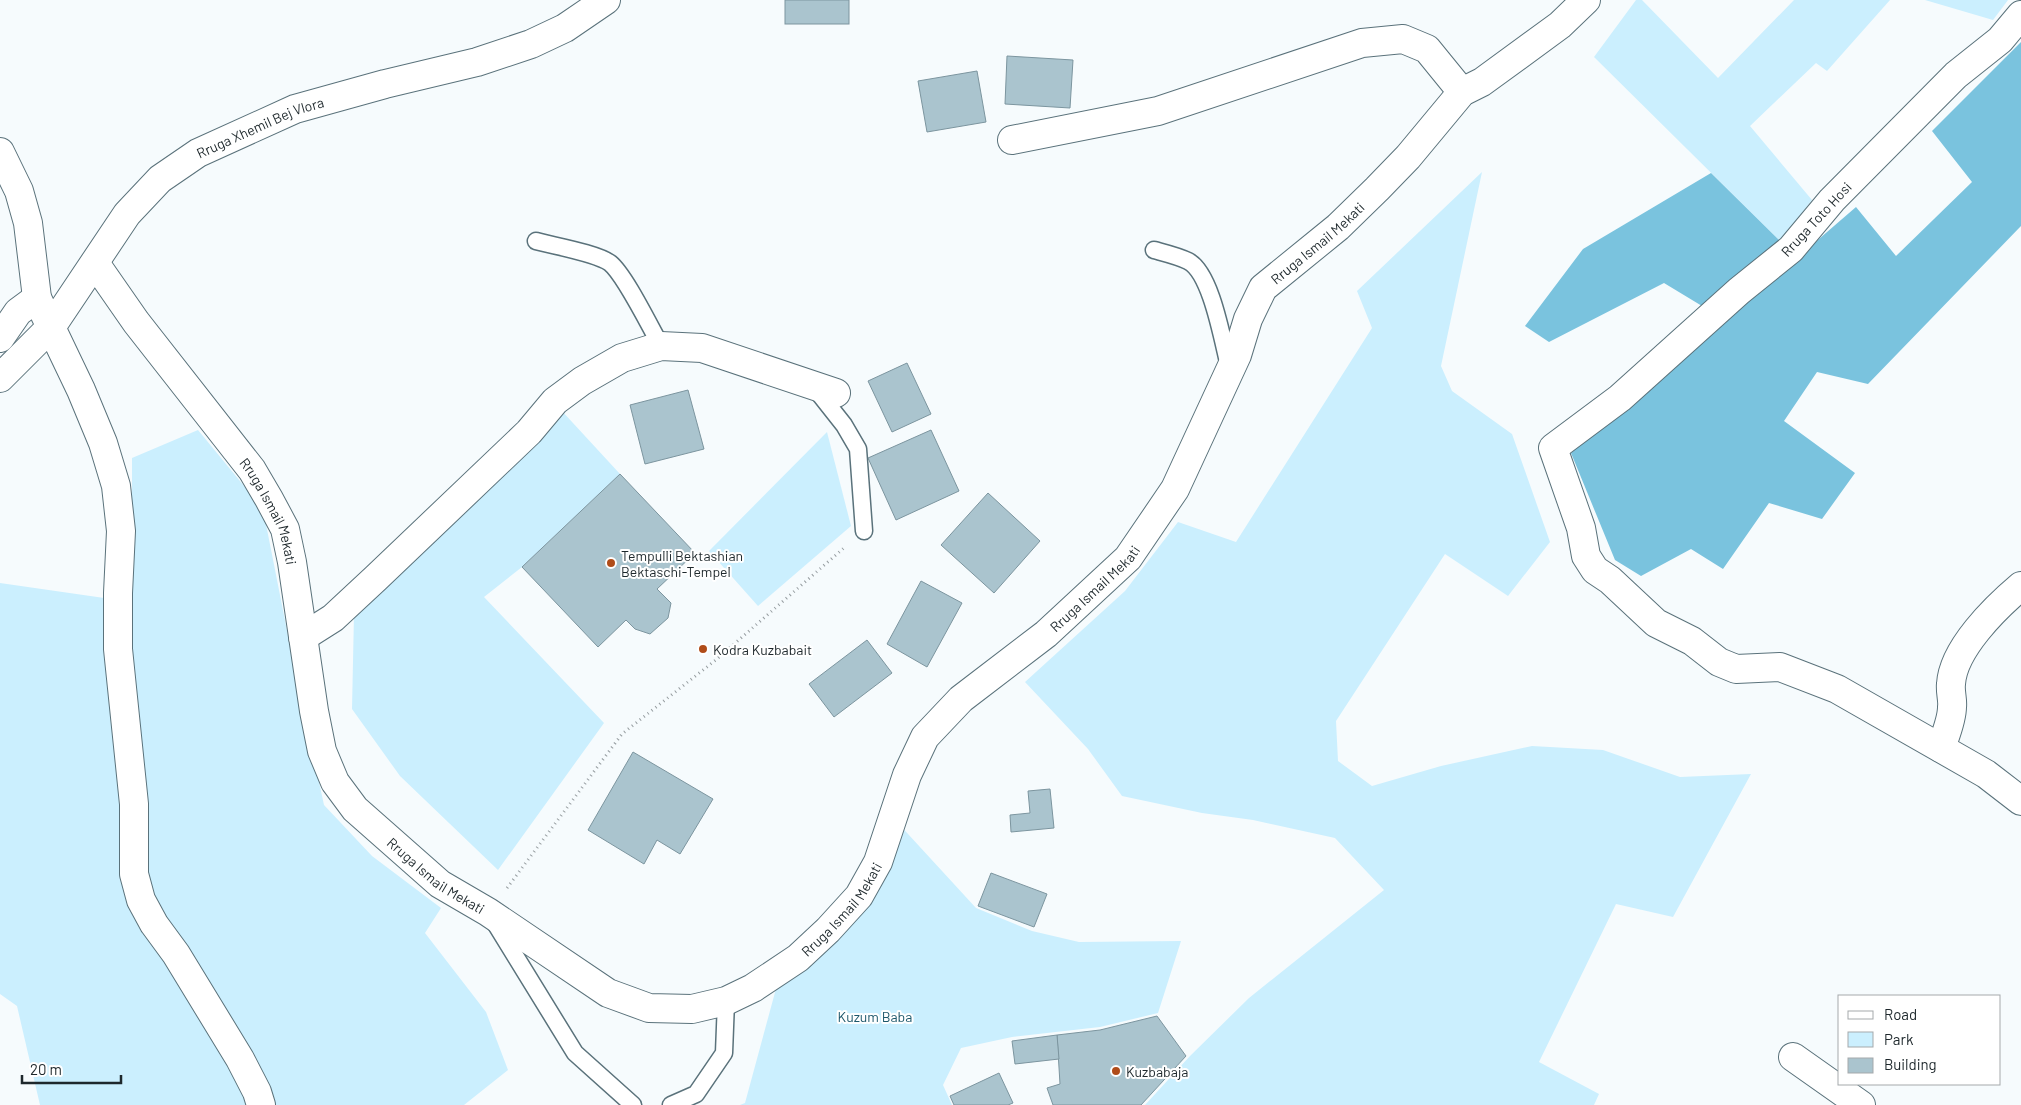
<svg xmlns="http://www.w3.org/2000/svg" width="2021" height="1105" viewBox="0 0 2021 1105" font-family="Barlow,sans-serif">
<rect width="100%" height="100%" fill="#f6fbfd"/>
<g fill="#cbeffe">
<polygon points="1636,0 1642,0 1718,78 1794,0 1890,0 1827,71 1816,63 1750,126 1812,200 1780,241 1594,57"/>
<polygon points="1925,0 2008,0 1993,20"/>
<polygon points="1482,172 1441,366 1452,391 1512,434 1550,542 1508,596 1445,554 1336,721 1338,761 1372,786 1441,766 1532,746 1603,750 1680,777 1751,774 1673,917 1616,904 1539,1062 1599,1094 1594,1105 1145,1105 1190,1056 1249,998 1384,890 1335,838 1253,820 1202,813 1122,796 1088,749 1025,682 1125,591 1178,522 1236,542 1372,328 1357,291"/>
<polygon points="561,410 620,474 522,567 484,597 604,723 498,870 400,776 352,709 354,614"/>
<polygon points="198,430 263,509 294,666 324,805 372,856 441,908 425,933 486,1012 508,1070 464,1105 40,1105 17,1006 0,994 0,583 132,602 132,458"/>
<polygon points="827,432 851,526 758,606 709,551"/>
<polygon points="897,822 976,908 1032,931 1079,942 1181,941 1158,1013 1100,1027 1012,1037 961,1048 943,1085 952,1105 740,1105 745,1103 777,985"/>
</g>
<g fill="#7ac3de">
<polygon points="2021,42 2021,226 1868,384 1817,372 1784,421 1855,473 1822,519 1769,503 1723,569 1691,549 1641,576 1615,560 1571,453 1856,207 1896,256 1972,182 1932,131"/>
<polygon points="1711,173 1780,241 1702,306 1664,283 1549,342 1525,326 1583,249"/>
</g>
<g fill="#aac4ce" stroke="#7c959f">
<rect x="785" y="0" width="64" height="24"/>
<polygon points="1007,56 1073,60 1070,108 1005,104"/>
<polygon points="977,71 986,122 927,132 918,81"/>
<polygon points="907,363 931,414 892,432 868,381"/>
<polygon points="688,390 704,449 645,464 630,405"/>
<polygon points="931,430 959,491 896,520 868,458"/>
<polygon points="620,474 695,553 657,589 671,603 668,618 650,634 635,629 626,620 598,647 522,567"/>
<polygon points="988,493 1040,541 994,593 941,545"/>
<polygon points="921,581 962,603 927,667 887,644"/>
<polygon points="867,640 892,673 834,717 809,684"/>
<polygon points="633,752 713,799 680,854 657,840 644,864 588,830"/>
<polygon points="1050,789 1054,828 1011,832 1010,815 1030,813 1028,791"/>
<polygon points="991,873 1047,894 1034,927 978,906"/>
<polygon points="1157,1016 1186,1056 1141,1105 1053,1105 1047,1088 1060,1084 1057,1035 1100,1030"/>
<polygon points="1057,1035 1059,1059 1015,1064 1012,1041"/>
<polygon points="999,1073 1013,1103 1008,1105 954,1105 950,1096"/>
</g>
<g fill="none" stroke-linecap="round" stroke-linejoin="round">
<defs>
<g id="service">
<path d="M536,241C554,246 596,253 610,263C625,275 650,327 661,346"/>
<path d="M1154,250C1165,253 1178,256 1188,261C1212,273 1223,344 1230,370"/>
<polyline points="814,387 844,425 858,449 864,531"/>
<polyline points="495,923 575,1053 633,1105"/>
<polyline points="671,1105 696,1094 724,1053 726,1001"/>
</g>
<g id="minor">
<polyline points="2021,15 2000,40 1956,75 1832,200 1791,249 1739,291 1620,398 1553,448 1581,528 1586,556 1595,570 1610,580 1656,623 1692,641 1719,662 1736,669 1780,667 1837,689 1986,774 2021,801"/>
<polyline points="1012,140 1158,111 1362,43 1403,39 1427,49 1462,92"/>
<polyline points="0,152 19,191 28,223 37,298 81,390 103,443 116,486 121,531 118,593 118,649 134,804 134,874 141,900 154,924 176,954 240,1059 257,1092 261,1105"/>
<path id="s1" d="M95,263L136,322L252,470L269,499L285,529L292,562L314,711L322,751L335,782L355,809L440,884L488,912L608,993L649,1008L692,1009L726,1001L753,988L798,958L828,930L859,896L878,862L907,775L925,737L961,699L1046,634L1128,558L1175,489L1237,355L1248,319L1263,288L1338,227L1377,189L1408,157L1462,92L1482,82L1560,25L1586,0"/>
<polyline points="0,338 18,312 37,298"/>
<path id="s2" d="M0,378L52,326L127,214L160,179L198,153L295,109L385,84L477,62L531,44L565,28L606,0"/>
<polyline points="303,637 333,618 376,578 529,432 555,401 582,381 622,358 661,346 702,348 836,393"/>
<path d="M1941,748C1945,736 1952,720 1952,707C1953,700 1950,692 1951,684C1953,649 1995,608 2021,586"/>
<polyline points="1793,1057 1861,1105"/>
</g>
</defs>
<use href="#service" stroke="#5a727b" stroke-width="19"/>
<use href="#minor" stroke="#5a727b" stroke-width="30"/>
<polyline stroke="#969da0" stroke-width="3" stroke-dasharray="1 4" stroke-linecap="butt" points="507,888 622,734 717,659 845,547"/>
<use href="#service" stroke="#fff" stroke-width="16"/>
<use href="#minor" stroke="#fff" stroke-width="28"/>
</g>
<g fill="#b04c19" stroke="#fff" stroke-width="2">
<circle cx="611" cy="563" r="5"/>
<circle cx="703" cy="649" r="5"/>
<circle cx="1116" cy="1071" r="5"/>
</g>
<g text-anchor="middle" dominant-baseline="central" stroke-width="4" stroke-linejoin="round" paint-order="stroke">
<g font-size="14" fill="#1e282c" stroke="#fff">
<text stroke="none"><textPath href="#s2" startOffset="370">Rruga Xhemil Bej Vlora</textPath></text>
<text transform="translate(1816 219) rotate(-47)">Rruga Toto Hosi</text>
<text stroke="none"><textPath href="#s1" startOffset="2044">Rruga Ismail Mekati</textPath></text>
<text stroke="none"><textPath href="#s1" startOffset="305">Rruga Ismail Mekati</textPath></text>
<text stroke="none"><textPath href="#s1" startOffset="1625">Rruga Ismail Mekati</textPath></text>
<text stroke="none"><textPath href="#s1" startOffset="725">Rruga Ismail Mekati</textPath></text>
<text stroke="none"><textPath href="#s1" startOffset="1205">Rruga Ismail Mekati</textPath></text>
</g>
<g font-size="14" fill="#1e282c" stroke="#fff" text-anchor="start">
<text x="621" y="555">Tempulli Bektashian<tspan x="621" dy="16">Bektaschi-Tempel</tspan></text>
<text x="713" y="649">Kodra Kuzbabait</text>
<text x="1126" y="1071">Kuzbabaja</text>
</g>
<g font-size="14" fill="#1c576b" stroke="#fff">
<text x="875" y="1016">Kuzum Baba</text>
</g>
</g>
<rect x="1838" y="995" width="162" height="90" fill="#ffffff" stroke="#a5a9ab"/>
<rect x="1848" y="1011" width="25" height="8" fill="#ffffff" stroke="#a5a9ab"/>
<text x="1884" y="1020" font-size="15" fill="#1e282c">Road</text>
<rect x="1848" y="1032" width="25" height="15" fill="#cbeffe" stroke="#a5a9ab"/>
<text x="1884" y="1045" font-size="15" fill="#1e282c">Park</text>
<rect x="1848" y="1058" width="25" height="15" fill="#aac4ce" stroke="#a5a9ab"/>
<text x="1884" y="1070" font-size="15" fill="#1e282c">Building</text>
<path d="M22 1075v8h99v-8" fill="none" stroke="#1e282c" stroke-width="2.5"/>
<text x="30" y="1075" font-size="15" fill="#1e282c" stroke="#ffffff" stroke-width="4" paint-order="stroke">20 m</text>
</svg>
